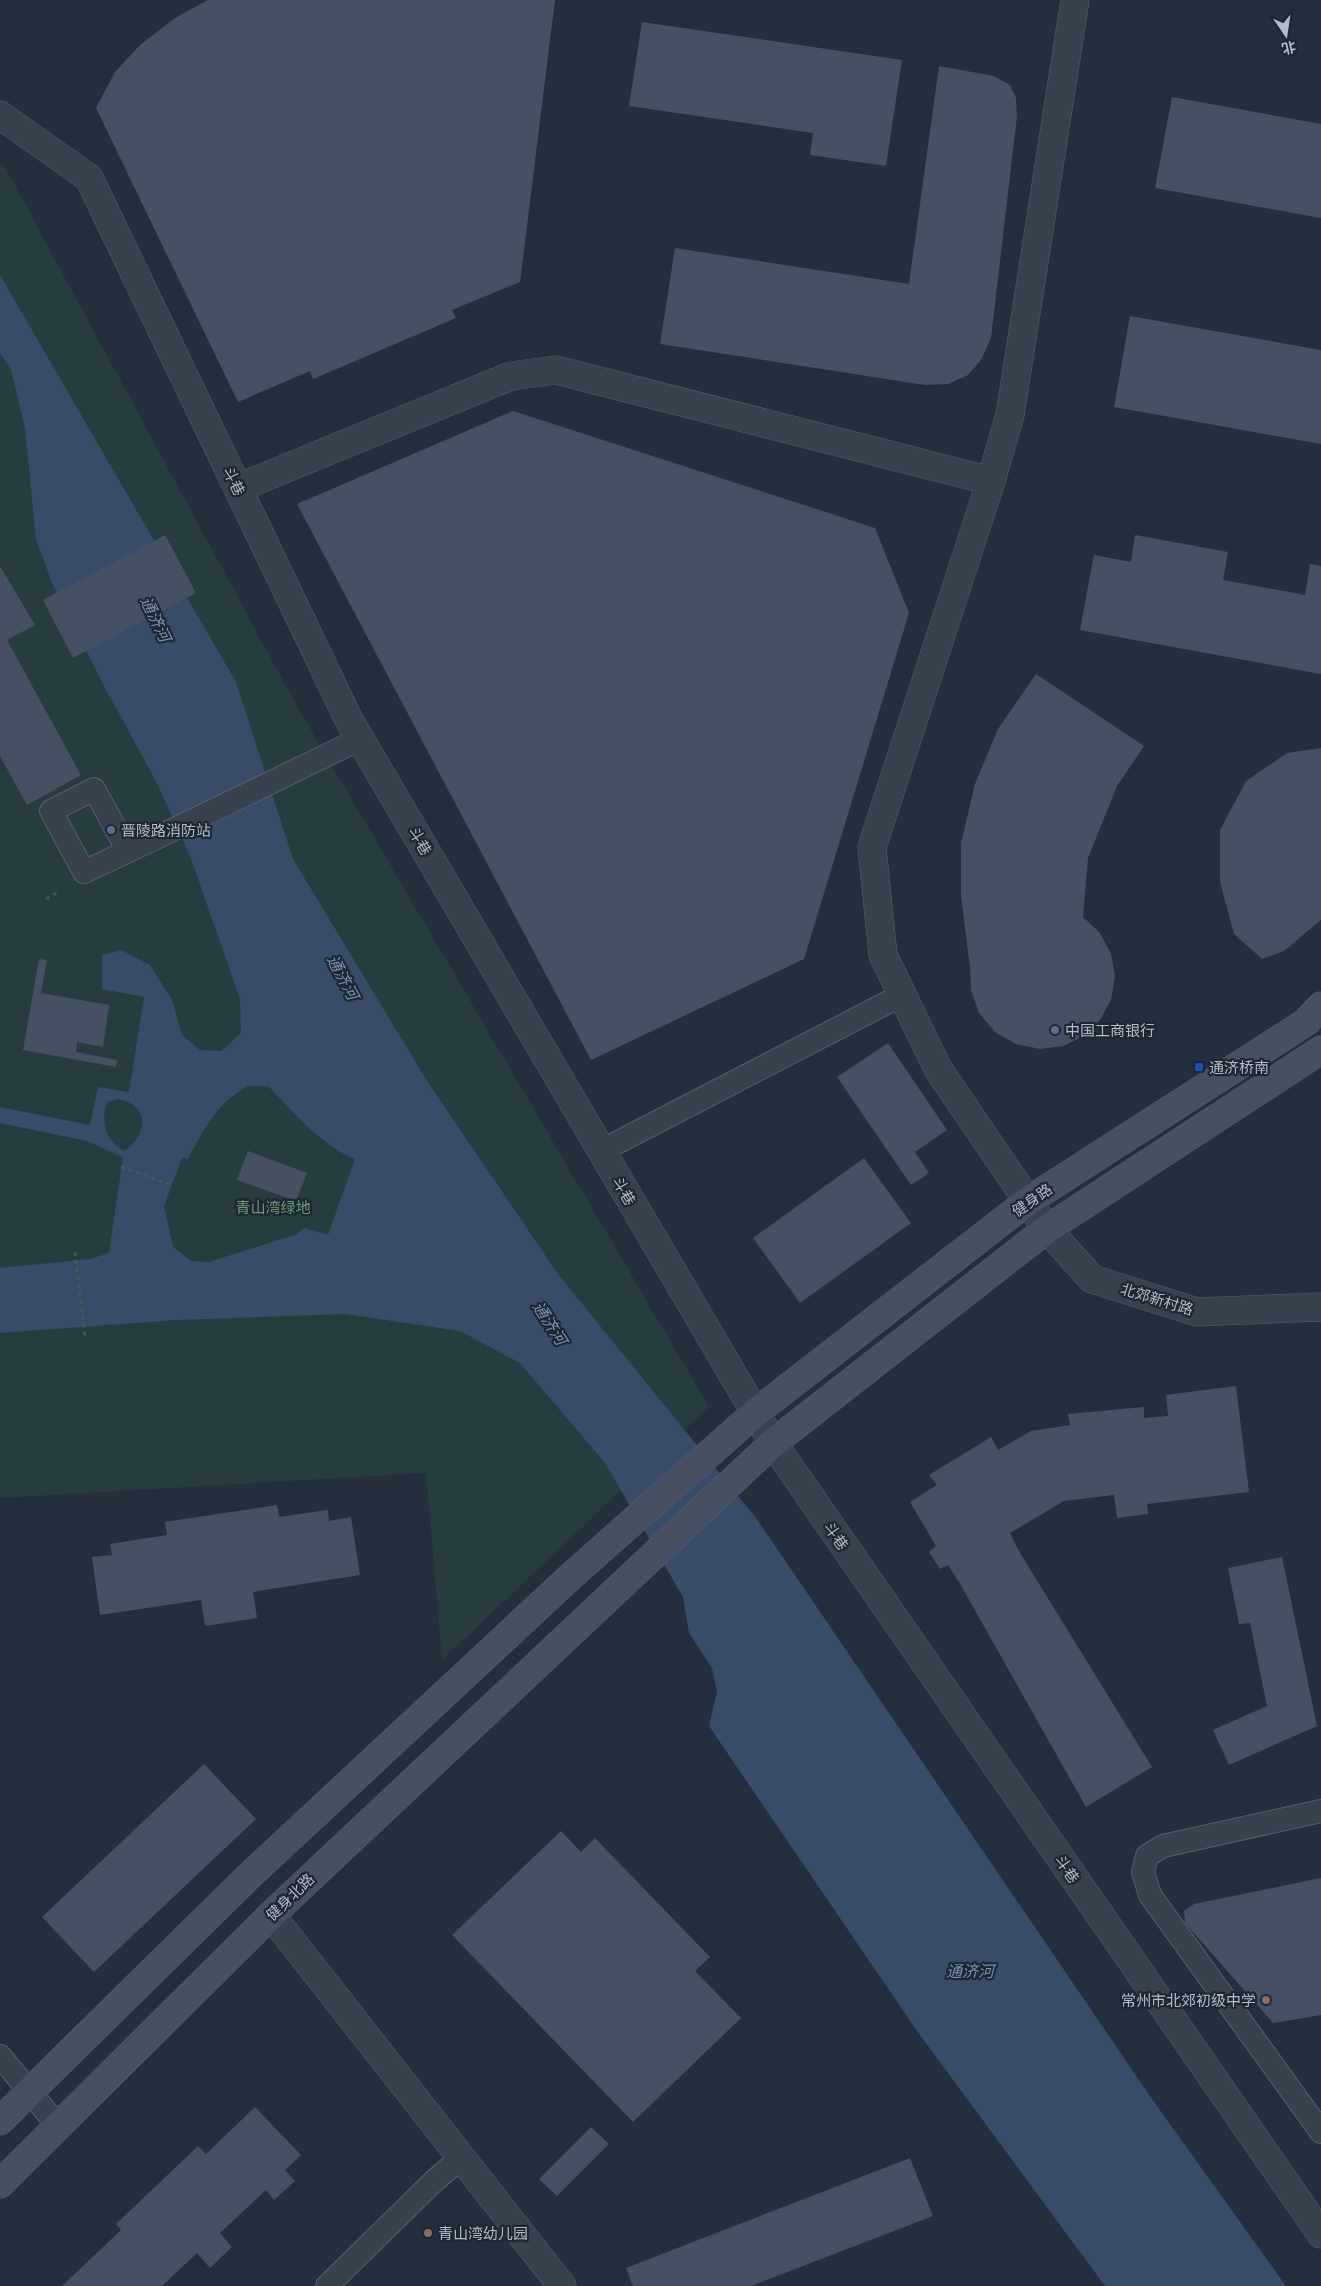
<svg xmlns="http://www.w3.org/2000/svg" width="1321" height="2286" viewBox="0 0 1321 2286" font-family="Inter,'Noto Sans SC',sans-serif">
<rect width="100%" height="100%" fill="#242f3e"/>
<polygon fill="#263c3f" points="0,164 5,167 294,701 709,1407 442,1660 426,1473 0,1498"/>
<path fill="#394c67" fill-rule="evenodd" d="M0,275L236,682L293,859L427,1081L558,1274L756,1518L1152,2099L1286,2286H1105L917,2031L709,1726L717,1692L712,1668L689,1633L683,1597L605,1463L520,1363L460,1331L345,1314L176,1320L0,1333V1268L90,1259L109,1253L123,1157L87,1141L0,1123V1107L90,1125L98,1087L129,1092L144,997L102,989V955L121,950L150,965L172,1000L182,1035L200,1050L221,1051L241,1033L240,999L190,856L157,783L104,686L52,583L36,539L25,428L11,370L0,353ZM248,1086H268C295,1113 319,1144 355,1159L328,1235L304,1228L297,1234L209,1262L191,1261L173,1247L164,1206L182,1158L188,1159C204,1129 216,1104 248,1086ZM118,1099C150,1105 148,1134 125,1151C106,1143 100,1120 107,1102Z"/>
<g fill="#455162">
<polygon points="208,0 555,0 520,282 452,310 456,318 313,379 310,371 238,402 96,108 115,72 140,45 175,18"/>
<polygon points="642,22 902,60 886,166 810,155 813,133 629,106"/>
<polygon points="939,66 994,76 1010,85 1016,98 1017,116 991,338 981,360 968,375 948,384 925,385 660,344 675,248 909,284"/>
<polygon points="1172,97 1321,124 1321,218 1155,188"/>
<polygon points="1130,316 1321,350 1321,444 1114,407"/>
<polygon points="513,411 875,528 909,613 804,959 591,1060 297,504"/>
<polygon points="165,535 196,593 73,658 43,600"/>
<polygon points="1135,535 1228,552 1223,580 1305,595 1310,564 1321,566 1321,674 1080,630 1094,555 1131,562"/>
<polygon points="0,566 35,625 7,640 81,775 27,805 0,756"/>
<polygon points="1036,674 1144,746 1117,786 1088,858 1083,917 1100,933 1111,954 1115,976 1111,1000 1100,1020 1084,1036 1063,1046 1040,1049 1016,1044 995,1032 979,1013 971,990 970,967 961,896 961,843 975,784 998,729"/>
<polygon points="1321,748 1321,920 1284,951 1262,959 1234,934 1220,882 1220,830 1246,781 1287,753"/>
<polygon points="39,959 47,960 41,993 109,1005 103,1047 77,1042 76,1052 117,1060 116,1067 23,1050"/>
<polygon points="888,1043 947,1130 915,1152 929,1173 911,1185 837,1077"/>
<polygon points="248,1151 307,1173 296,1201 237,1180"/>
<polygon points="864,1158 911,1223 800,1303 753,1238"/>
<polygon points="1236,1386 1249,1492 1147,1504 1148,1514 1117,1518 1114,1495 1064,1501 1010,1533 1020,1553 1152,1767 1086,1807 959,1582 948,1565 940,1569 929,1552 936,1546 910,1502 937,1485 929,1475 991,1437 998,1450 1031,1431 1070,1425 1068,1414 1144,1407 1144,1418 1168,1416 1166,1395"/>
<polygon points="277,1505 279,1517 328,1510 329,1521 351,1517 360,1575 253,1592 257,1618 205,1626 201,1600 100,1615 92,1557 112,1555 110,1544 167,1535 165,1522"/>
<polygon points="1282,1557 1317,1726 1229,1765 1213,1730 1267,1706 1250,1623 1239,1624 1228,1568"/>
<polygon points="204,1764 256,1819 94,1972 42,1917"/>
<polygon points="561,1831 581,1852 595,1838 710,1957 695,1971 741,2018 633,2122 452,1935"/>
<polygon points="1321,1878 1321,2015 1273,2023 1185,1923 1184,1911 1194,1904"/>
<polygon points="255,2107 301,2155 285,2170 295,2181 274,2200 266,2190 220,2233 232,2247 210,2268 197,2253 162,2286 62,2286 121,2230 116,2224 198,2146 206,2154"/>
<polygon points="591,2127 609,2144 557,2196 539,2179"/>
<polygon points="910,2158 933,2216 751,2286 633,2286 626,2268"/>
</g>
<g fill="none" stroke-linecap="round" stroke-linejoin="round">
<defs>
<g id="service">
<path d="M128,851L94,789L51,811L84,872C176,829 268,784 360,739"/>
<polyline points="601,1151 902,995"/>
<polyline points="1321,1811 1163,1846 1147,1856 1143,1872 1150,1895 1321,2132"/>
<polyline points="0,2056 58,2126"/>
<polyline points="327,2286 434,2181 461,2158"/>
</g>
<g id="minor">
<polyline points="1075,0 1010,415 991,481 872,847 883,955 938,1069 1047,1229 1092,1279 1197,1312 1321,1307"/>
<polyline points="0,115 89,178 349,720 773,1443 1321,2234"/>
<polyline points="238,488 511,376 556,370 991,481"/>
<polyline points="271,1915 562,2286"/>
</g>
<g id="secondary">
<polyline points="0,2121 247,1878 569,1578 755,1413 1028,1201 1306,1022 1321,1006"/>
<polyline points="0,2184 271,1915 773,1443 1047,1229 1321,1050"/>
</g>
</defs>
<use href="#service" stroke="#565f6c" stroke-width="24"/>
<use href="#minor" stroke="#565f6c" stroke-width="29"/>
<use href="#secondary" stroke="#565f6c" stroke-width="29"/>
<g stroke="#44595c" stroke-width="3" stroke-dasharray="4 4" stroke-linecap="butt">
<polyline points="46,899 58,892"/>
<polyline points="121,1167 172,1185"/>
<polyline points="242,1167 301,1190"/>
<polyline points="75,1252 85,1337"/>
</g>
<use href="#service" stroke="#38414e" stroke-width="22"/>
<use href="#minor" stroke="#38414e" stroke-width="28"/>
<use href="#secondary" stroke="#465061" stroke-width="28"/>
</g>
<g fill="#5c6f8a" stroke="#1d2633" stroke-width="2">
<circle cx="111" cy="830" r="5"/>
<circle cx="1055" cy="1030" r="5"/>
</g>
<rect fill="#1a4fb4" stroke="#1d2633" stroke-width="2" x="1194" y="1062" width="10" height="10" rx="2.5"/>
<g fill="#8d6e63" stroke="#1d2633" stroke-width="2">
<circle cx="1266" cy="2000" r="5"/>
<circle cx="428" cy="2233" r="5"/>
</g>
<g text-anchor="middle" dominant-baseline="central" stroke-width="4.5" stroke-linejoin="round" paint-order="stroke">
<g font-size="15" fill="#b4bcc9" stroke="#1d2633">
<text transform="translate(234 481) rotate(64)">斗巷</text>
<text transform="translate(420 841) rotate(60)">斗巷</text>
<text transform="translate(624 1191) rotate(60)">斗巷</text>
<text transform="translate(1032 1200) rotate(-35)">健身路</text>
<text transform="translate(1157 1299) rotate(17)">北郊新村路</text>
<text transform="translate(836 1536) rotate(55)">斗巷</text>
<text transform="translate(1067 1869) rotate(55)">斗巷</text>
<text transform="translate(290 1897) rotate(-44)">健身北路</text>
</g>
<g font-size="15" fill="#b4bcc9" stroke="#1d2633" text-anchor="start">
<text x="121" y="830">晋陵路消防站</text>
<text x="1065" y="1030">中国工商银行</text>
<text x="1209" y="1067">通济桥南</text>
<text x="1256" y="2000" text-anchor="end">常州市北郊初级中学</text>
<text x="438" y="2233">青山湾幼儿园</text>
</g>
<g font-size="15" fill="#6b9a76" stroke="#1d2633">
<text x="273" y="1207">青山湾绿地</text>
</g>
<g font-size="16" font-style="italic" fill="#7c92b1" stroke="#1d2633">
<text transform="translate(156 619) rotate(64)">通济河</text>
<text transform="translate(343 977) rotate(62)">通济河</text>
<text transform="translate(550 1323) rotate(57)">通济河</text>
<text x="970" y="1971">通济河</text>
</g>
</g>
<g transform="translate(1286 35) rotate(167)" stroke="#1d2633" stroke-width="4" paint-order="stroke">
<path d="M0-4L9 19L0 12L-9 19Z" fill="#b4bcc9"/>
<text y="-8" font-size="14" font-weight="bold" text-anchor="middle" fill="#b4bcc9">北</text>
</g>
</svg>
